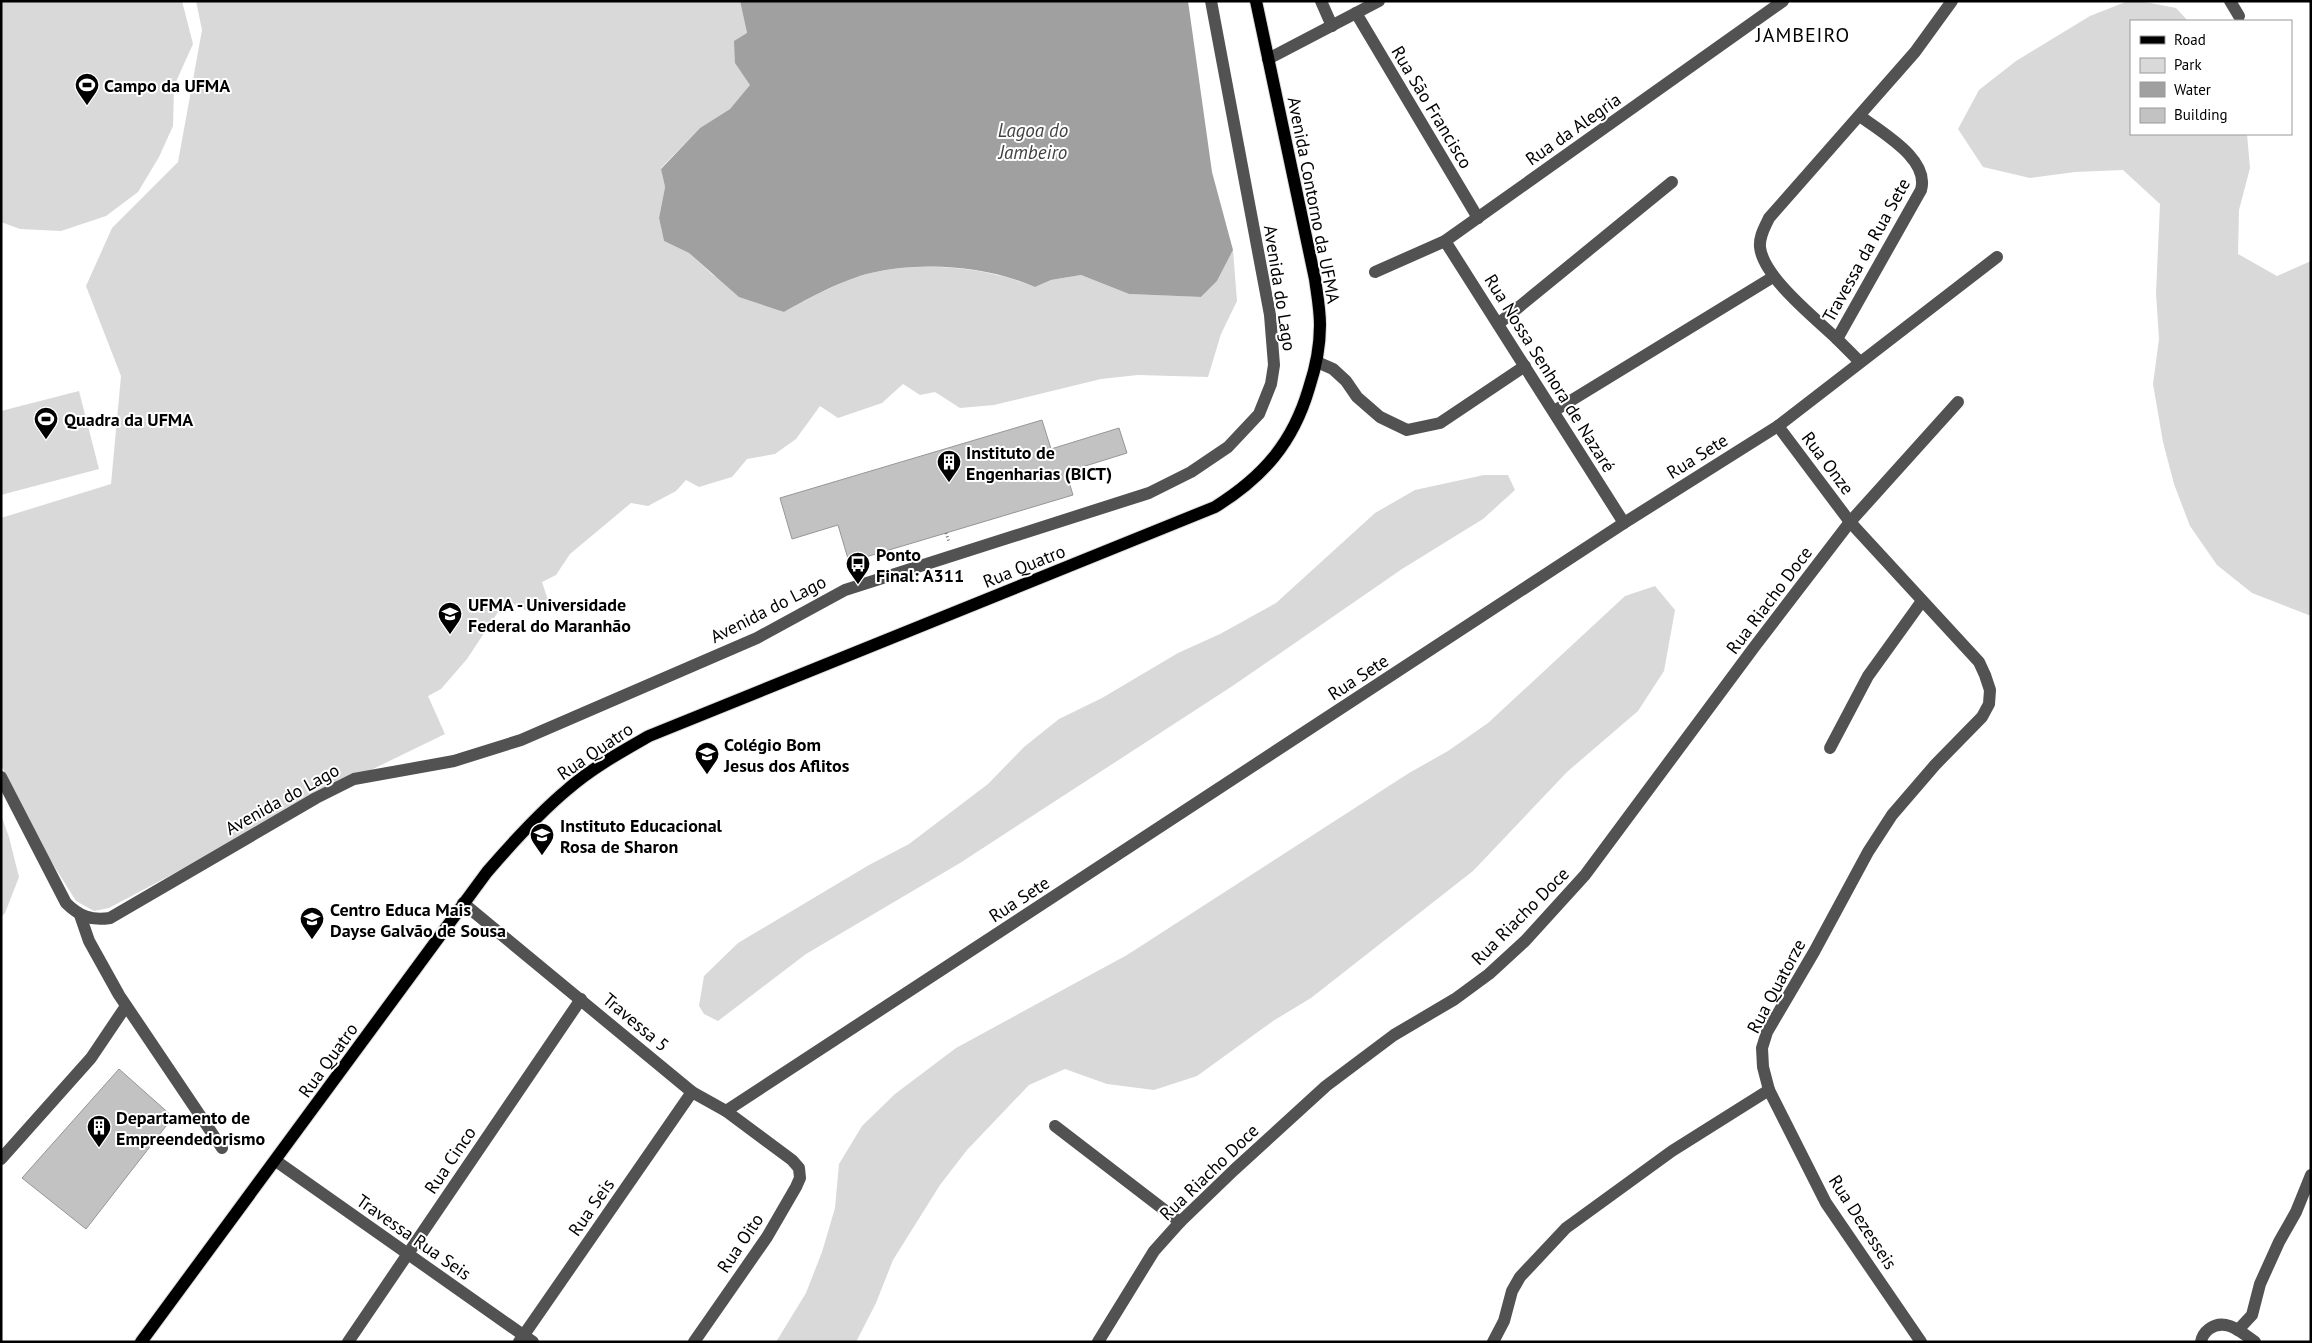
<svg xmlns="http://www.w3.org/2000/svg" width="2312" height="1343" viewBox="0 0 2312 1343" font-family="'PT Sans',sans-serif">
<rect width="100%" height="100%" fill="#fff"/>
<g fill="#d9d9d9">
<polygon points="1,1 182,1 193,44 174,86 173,126 159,157 138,192 106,216 61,231 20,229 1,222"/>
<path d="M196,1H740L747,33L751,85L730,109L700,128L661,168L665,187L659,218L664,241L689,253L713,275L784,312C810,298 842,280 871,273C923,261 986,267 1035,287L1051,280L1081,275L1129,294L1201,297L1217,281L1233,250L1237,301L1221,334L1208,377L1138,375L1101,379L994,405L960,408L935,392L920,395L903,384L882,403L838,418L820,406L796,439L775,454L747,459L732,477L699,487L686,480L676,491L648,506L631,503L570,554L556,575L542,582L548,600L529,612L506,600L467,659L441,689L428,696L445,734L336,787L109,908L94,911L76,901L44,850L1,765V518L111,484L121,376L86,286L112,228L178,162L202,30Z"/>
<polygon points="2128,1 2140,1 2176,8 2188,21 2131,21 2131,134 2247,134 2250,168 2239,210 2238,254 2277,276 2311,261 2311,616 2252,593 2217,565 2190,526 2174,484 2163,442 2153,384 2159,339 2156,293 2160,204 2123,170 2075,172 2030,178 1983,167 1958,129 1979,90 2016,61 2090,16"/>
<polygon points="79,391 99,469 1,495 1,411"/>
<polygon points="1484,475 1508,475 1515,490 1483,519 1402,569 1234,685 960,863 806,954 718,1021 704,1014 699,1006 704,976 738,943 869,865 909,844 988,784 1024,747 1059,719 1102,698 1178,653 1220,634 1276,603 1375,513 1415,490"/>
<polygon points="1655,586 1675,610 1664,671 1638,711 1567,772 1473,871 1311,998 1273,1021 1197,1076 1154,1090 1107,1084 1065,1069 1029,1085 967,1150 940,1185 893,1260 876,1303 856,1342 776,1342 806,1293 822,1252 835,1208 839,1164 862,1126 895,1094 956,1048 1127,955 1409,773 1448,751 1488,723 1625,596"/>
<polygon points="1,815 9,837 19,877 5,913 1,917"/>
</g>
<path fill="#a0a0a0" d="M740,1H1188L1212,172L1233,250L1217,281L1201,297L1129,294L1081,275L1051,280L1035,287C986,266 924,261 871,273C844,279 809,298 784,312L739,297L689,253L664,241L659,218L665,187L661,169L700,128L730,109L750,85L735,63L734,41L747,33Z"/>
<g fill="#c2c2c2" stroke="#969696">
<polygon points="1042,420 1051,449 1119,428 1127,453 1066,472 1073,495 849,562 838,525 792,539 780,498"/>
<polygon points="119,1069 173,1117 86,1229 22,1178"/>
</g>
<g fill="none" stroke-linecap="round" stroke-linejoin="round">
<defs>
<path id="major" d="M141,1342L487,872C512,843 538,814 568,789C592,768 621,752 649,736L1215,507C1263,477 1293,443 1309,388C1316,367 1320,347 1320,325C1320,309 1317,294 1315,279L1256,1"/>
</defs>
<use href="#major" stroke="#dbdbdb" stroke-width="14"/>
<polyline stroke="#747474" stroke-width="3" stroke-dasharray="1 2.5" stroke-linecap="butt" points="946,533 949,542"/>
<g stroke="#525252" stroke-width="12">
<polyline points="1321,1 1332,26"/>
<polyline points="2230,1 2239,16"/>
<polyline points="1356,13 1478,218"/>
<polyline points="1268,59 1379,1"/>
<polyline points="1445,241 1624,523"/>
<polyline points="1375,272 1445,241 1783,1"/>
<polyline points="1498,324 1672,182"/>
<path d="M1837,339C1815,318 1763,277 1760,247C1759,236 1765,227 1769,218L1915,52L1952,1"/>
<polyline points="1317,362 1333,369 1346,381 1357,397 1380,417 1407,430 1440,423 1525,366"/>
<path d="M1860,362L1837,339L1921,190C1930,159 1882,133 1860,116"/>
<polyline points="1554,411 1773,277"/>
<polyline points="1778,426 1850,522 1979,662 1985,675 1990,690 1989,704 1982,717 1935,765 1892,815 1868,852 1814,952 1767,1032 1762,1048 1763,1067 1769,1090 1826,1203 1921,1342"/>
<polyline points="1830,748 1868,676 1922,601"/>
<path d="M1,777L66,903C79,916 91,921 110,918L316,798L354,779L454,761L521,740L757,638L845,590L1149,493L1191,472L1228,447L1259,414L1271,384L1274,365L1270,315L1211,1"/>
<polyline points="463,903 692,1092 726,1111 792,1160 799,1168 800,1178 796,1187 767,1237 694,1342"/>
<polyline points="80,915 89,941 119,995 222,1148"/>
<polyline points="726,1111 1624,523 1778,426 1997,257"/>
<polyline points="1055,1126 1180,1222"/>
<polyline points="1,1159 91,1058 126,1006"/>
<polyline points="276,1161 533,1342"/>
<polyline points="2238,1330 2252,1315 2260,1284 2279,1242 2296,1212 2311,1175"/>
<polyline points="348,1342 581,999"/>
<polyline points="519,1342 692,1092"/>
<polyline points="1098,1342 1154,1251 1180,1222 1234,1170 1326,1086 1394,1035 1455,999 1489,974 1525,941 1585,875 1755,646 1850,522 1958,402"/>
<polyline points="1493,1342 1504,1321 1512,1291 1520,1277 1566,1228 1672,1151 1769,1090"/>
<path d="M2201,1342C2202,1336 2205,1332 2209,1329C2225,1317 2241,1332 2255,1342"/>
</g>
<use href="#major" stroke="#000" stroke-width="12"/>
</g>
<defs>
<symbol id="stadium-pin" viewBox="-11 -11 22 30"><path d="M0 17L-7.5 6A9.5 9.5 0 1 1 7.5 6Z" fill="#000" stroke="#fff"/><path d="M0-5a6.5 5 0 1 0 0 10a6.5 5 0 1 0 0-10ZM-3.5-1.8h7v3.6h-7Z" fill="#fff"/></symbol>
<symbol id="building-pin" viewBox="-11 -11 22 30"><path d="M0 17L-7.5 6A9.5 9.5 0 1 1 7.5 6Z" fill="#000" stroke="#fff"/><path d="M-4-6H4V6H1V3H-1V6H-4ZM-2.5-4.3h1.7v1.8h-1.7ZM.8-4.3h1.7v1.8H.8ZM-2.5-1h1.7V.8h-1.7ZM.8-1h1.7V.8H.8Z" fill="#fff"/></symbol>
<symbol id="bus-pin" viewBox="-11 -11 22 30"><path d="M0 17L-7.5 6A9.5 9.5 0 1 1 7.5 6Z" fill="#000" stroke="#fff"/><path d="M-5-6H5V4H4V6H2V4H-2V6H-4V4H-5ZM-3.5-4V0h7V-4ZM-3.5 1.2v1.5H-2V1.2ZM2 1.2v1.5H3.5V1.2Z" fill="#fff"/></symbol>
<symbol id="university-pin" viewBox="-11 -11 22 30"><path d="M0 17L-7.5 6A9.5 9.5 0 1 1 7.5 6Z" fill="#000" stroke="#fff"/><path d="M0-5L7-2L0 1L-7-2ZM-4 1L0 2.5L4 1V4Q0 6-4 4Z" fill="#fff"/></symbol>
<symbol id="school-pin" viewBox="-11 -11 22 30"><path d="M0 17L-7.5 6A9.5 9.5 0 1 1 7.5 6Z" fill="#000" stroke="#fff"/><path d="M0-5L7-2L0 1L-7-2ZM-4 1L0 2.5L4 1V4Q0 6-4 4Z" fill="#fff"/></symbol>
</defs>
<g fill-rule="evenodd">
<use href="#stadium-pin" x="73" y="71" width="28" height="38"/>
<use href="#stadium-pin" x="32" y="405" width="28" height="38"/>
<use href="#building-pin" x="935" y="448" width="28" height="38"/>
<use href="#bus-pin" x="844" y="550" width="28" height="38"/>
<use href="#university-pin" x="436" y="600" width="28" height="38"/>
<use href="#school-pin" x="693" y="740" width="28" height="38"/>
<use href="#school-pin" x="528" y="821" width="28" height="38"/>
<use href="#school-pin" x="298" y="905" width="28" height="38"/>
<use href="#building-pin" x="85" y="1113" width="28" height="38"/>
</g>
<g text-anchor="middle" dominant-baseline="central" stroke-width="4" stroke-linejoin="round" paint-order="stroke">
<g font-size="18" font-weight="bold" fill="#000" stroke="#fff" text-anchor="start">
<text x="104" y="85">Campo da UFMA</text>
<text x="64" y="419">Quadra da UFMA</text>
<text x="966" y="452">Instituto de<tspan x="966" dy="21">Engenharias (BICT)</tspan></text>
<text x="876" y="554">Ponto<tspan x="876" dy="21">Final: A311</tspan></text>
<text x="468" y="604">UFMA - Universidade<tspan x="468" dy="21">Federal do Maranhão</tspan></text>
<text x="724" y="744">Colégio Bom<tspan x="724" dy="21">Jesus dos Aflitos</tspan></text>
<text x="560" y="825">Instituto Educacional<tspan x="560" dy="21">Rosa de Sharon</tspan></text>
<text x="330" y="909">Centro Educa Mais<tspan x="330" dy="21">Dayse Galvão de Sousa</tspan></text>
<text x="116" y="1117">Departamento de<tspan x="116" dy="21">Empreendedorismo</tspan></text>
</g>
<g font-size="18" fill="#000" stroke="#fff">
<text transform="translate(1432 107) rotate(59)">Rua São Francisco</text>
<text transform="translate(1573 129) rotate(-35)">Rua da Alegria</text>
<text transform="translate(1314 200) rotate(79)">Avenida Contorno da UFMA</text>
<text transform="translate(1866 250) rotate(-61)">Travessa da Rua Sete</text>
<text transform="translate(1280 288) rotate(81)">Avenida do Lago</text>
<text transform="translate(1550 373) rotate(58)">Rua Nossa Senhora de Nazaré</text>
<text transform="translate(1697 456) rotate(-32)">Rua Sete</text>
<text transform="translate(1828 463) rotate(53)">Rua Onze</text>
<text transform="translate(1024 566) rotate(-22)">Rua Quatro</text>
<text transform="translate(1769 600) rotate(-53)">Rua Riacho Doce</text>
<text transform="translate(768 609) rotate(-27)">Avenida do Lago</text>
<text transform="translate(1358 677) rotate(-33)">Rua Sete</text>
<text transform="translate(595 751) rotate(-34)">Rua Quatro</text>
<text transform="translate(282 799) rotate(-29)">Avenida do Lago</text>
<text transform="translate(1019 899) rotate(-33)">Rua Sete</text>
<text transform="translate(1520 916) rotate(-45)">Rua Riacho Doce</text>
<text transform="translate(1776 986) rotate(-62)">Rua Quatorze</text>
<text transform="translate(636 1022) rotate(40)">Travessa 5</text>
<text transform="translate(328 1060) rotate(-54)">Rua Quatro</text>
<text transform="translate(450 1160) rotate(-56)">Rua Cinco</text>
<text transform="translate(1209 1172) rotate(-44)">Rua Riacho Doce</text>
<text transform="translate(591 1207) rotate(-55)">Rua Seis</text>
<text transform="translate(1863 1222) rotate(57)">Rua Dezesseis</text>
<text transform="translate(414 1237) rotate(35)">Travessa Rua Seis</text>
<text transform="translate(740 1243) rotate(-56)">Rua Oito</text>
</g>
<g font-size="19" font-style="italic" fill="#414141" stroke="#fff">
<text x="1033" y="130">Lagoa do<tspan x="1033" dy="22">Jambeiro</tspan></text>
</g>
<g font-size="20" letter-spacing="1" fill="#000" stroke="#fff">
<text x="1803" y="35">JAMBEIRO</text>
</g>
</g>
<rect width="2312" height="1343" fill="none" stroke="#000000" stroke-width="5"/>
<rect x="2130" y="20" width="162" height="115" fill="#ffffff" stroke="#999999"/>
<rect x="2140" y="36" width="25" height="8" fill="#000000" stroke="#999999"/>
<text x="2174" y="45" font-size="15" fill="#000000">Road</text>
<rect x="2140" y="58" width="25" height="15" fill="#d9d9d9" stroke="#999999"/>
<text x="2174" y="70" font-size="15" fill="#000000">Park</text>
<rect x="2140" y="82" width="25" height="15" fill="#a0a0a0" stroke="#999999"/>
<text x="2174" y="95" font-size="15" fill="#000000">Water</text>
<rect x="2140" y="108" width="25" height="15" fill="#c2c2c2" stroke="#999999"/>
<text x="2174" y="120" font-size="15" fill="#000000">Building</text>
</svg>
